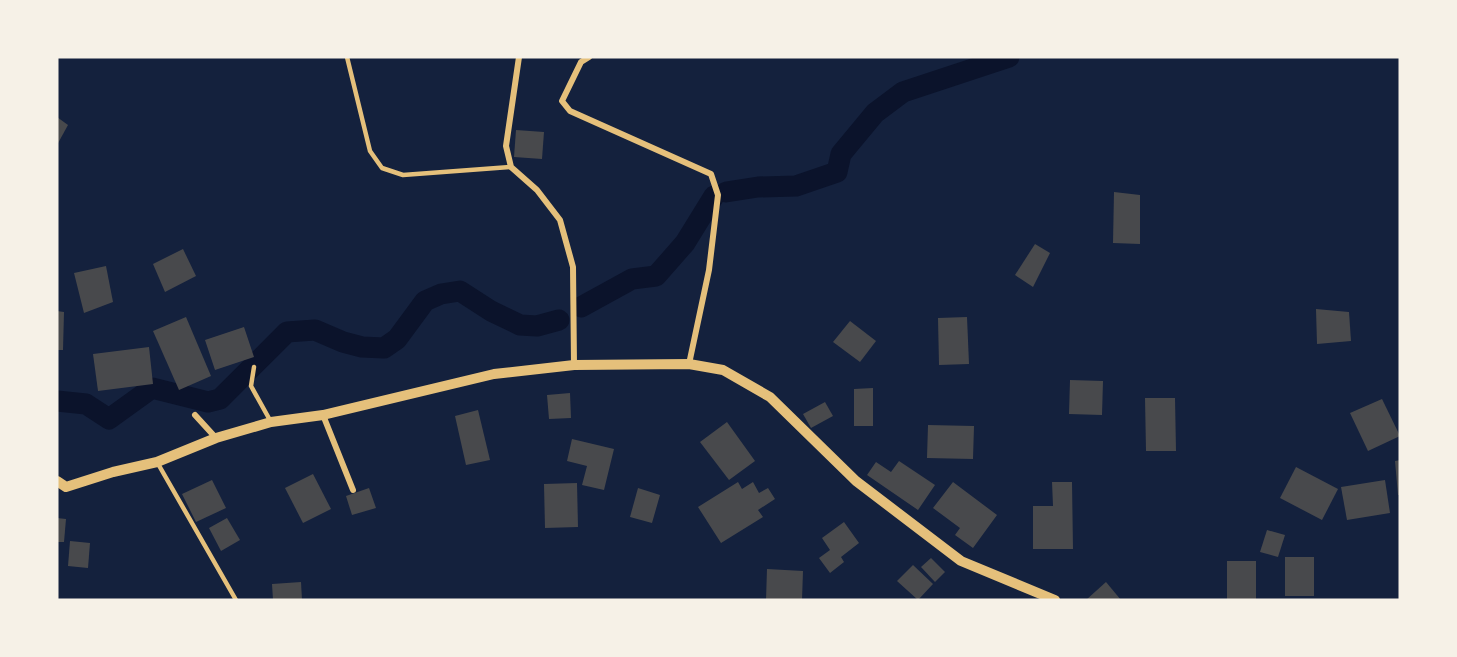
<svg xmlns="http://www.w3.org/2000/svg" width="1457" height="657" viewBox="0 0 1457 657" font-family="Mulish,sans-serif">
<rect width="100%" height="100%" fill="#14213d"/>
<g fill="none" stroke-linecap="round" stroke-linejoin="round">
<g stroke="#0b132b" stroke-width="21">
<polyline points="726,192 758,187 796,186 837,172 841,154 875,113 903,92 1009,57"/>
<polyline points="581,307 632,279 656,276 685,243 714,196"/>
<polyline points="57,401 86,404 109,419 152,388 208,402 220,399 287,332 315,330 343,342 362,347 384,348 397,339 425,301 441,294 460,291 491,311 520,325 537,326 559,320"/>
</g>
</g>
<g fill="#48494c">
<polygon points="57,117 68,125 57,145"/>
<polygon points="516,130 544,132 542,159 514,157"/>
<polygon points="1114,192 1140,195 1140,244 1113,243"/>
<polygon points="1035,244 1050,253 1033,287 1015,275"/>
<polygon points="183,249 196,276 165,292 153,264"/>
<polygon points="106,266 113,302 84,313 74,273"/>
<polygon points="1316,309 1349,312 1351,341 1317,344"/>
<polygon points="57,311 64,312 63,350 57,350"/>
<polygon points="186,317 211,376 179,390 153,331"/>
<polygon points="967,317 969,364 939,365 938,318"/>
<polygon points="850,321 876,341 860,362 833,342"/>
<polygon points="244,327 254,357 215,370 205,340"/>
<polygon points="149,347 153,384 98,391 93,354"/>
<polygon points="1070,380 1103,381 1102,415 1069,414"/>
<polygon points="873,388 873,426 854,426 854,389"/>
<polygon points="570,393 571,418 549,419 547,395"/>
<polygon points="1145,398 1175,398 1176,451 1146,451"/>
<polygon points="1382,399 1400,436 1368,451 1350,413"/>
<polygon points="825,402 833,416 811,428 803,414"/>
<polygon points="478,410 490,460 466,465 455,416"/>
<polygon points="727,422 755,461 729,480 700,442"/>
<polygon points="928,425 974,426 973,459 927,458"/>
<polygon points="572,439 614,449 604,490 582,485 587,466 567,461"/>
<polygon points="1400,460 1400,495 1398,495 1395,461"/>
<polygon points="899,461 935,485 918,510 867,475 876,462 891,472"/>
<polygon points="1296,467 1338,489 1322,520 1280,498"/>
<polygon points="313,474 331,509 303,523 285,488"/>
<polygon points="212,480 226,508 196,522 182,494"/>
<polygon points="1385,480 1390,513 1347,520 1341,487"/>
<polygon points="738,482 742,489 753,482 759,493 768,488 775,499 758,510 763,517 721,543 698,507"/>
<polygon points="953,482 997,515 973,548 955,535 960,528 933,508"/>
<polygon points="1052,482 1072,482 1073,549 1033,549 1033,506 1053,506"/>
<polygon points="577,483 578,527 545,528 544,484"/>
<polygon points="369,488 376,508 352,515 346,496"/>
<polygon points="638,488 660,495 652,523 630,517"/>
<polygon points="57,518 66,519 64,542 57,542"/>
<polygon points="227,518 240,540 221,551 209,528"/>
<polygon points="844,522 859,543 841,557 844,562 830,573 819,558 830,550 822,538"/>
<polygon points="1267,530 1285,535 1278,557 1260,552"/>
<polygon points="70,541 90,543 88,568 68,566"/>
<rect x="1285" y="557" width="29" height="39"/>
<polygon points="931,558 945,572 935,582 921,567"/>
<rect x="1227" y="561" width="29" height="39"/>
<polygon points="913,565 933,584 918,600 897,581"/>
<polygon points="767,569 803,571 802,600 766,600"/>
<polygon points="301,582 302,600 273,600 272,584"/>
<polygon points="1106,582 1121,600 1086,600"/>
</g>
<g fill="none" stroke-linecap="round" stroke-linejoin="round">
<g stroke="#e5c07b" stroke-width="4.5">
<polyline points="347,57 370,151 382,168 403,175 511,167"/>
<polyline points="254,367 251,386 271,422"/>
<polyline points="157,462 236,600"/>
</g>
<g stroke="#e5c07b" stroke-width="6">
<polyline points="519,57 506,146 511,167 537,190 560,220 573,267 574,365"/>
<polyline points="589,57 581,62 562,101 570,111 711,174 718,195 709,270 689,364"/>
<polyline points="195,415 216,438"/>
<polyline points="323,415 353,490"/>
</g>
<polyline stroke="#e5c07b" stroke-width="10" points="57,481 66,487 113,472 157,462 216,438 271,422 323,415 494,374 574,365 689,364 723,370 770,397 856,481 961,561 1055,600"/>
</g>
<rect width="1457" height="657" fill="none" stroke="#f6f1e7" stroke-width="117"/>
</svg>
